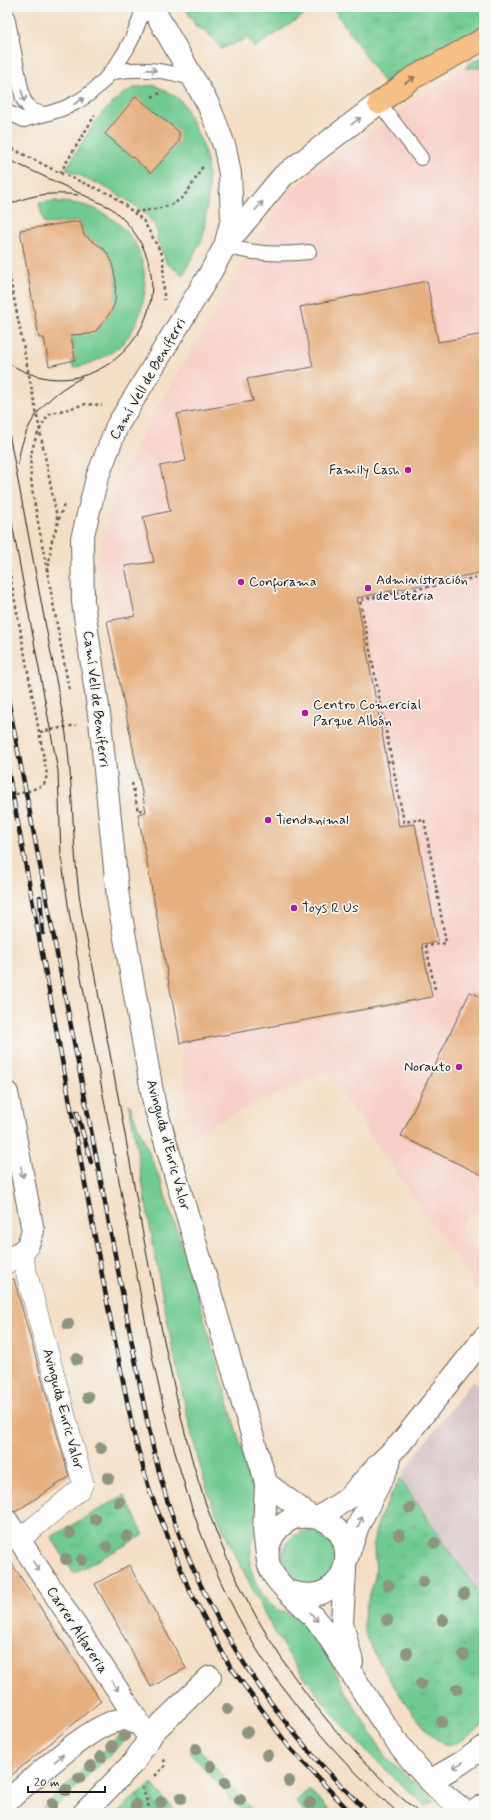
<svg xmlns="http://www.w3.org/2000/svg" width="491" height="1820" viewBox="0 0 491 1820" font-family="Mynerve,sans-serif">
<defs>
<pattern id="grass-tufts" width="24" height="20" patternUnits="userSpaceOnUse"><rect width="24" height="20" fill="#70ca91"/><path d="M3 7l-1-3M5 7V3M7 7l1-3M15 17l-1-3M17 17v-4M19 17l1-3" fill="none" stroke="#60ad7c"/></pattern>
</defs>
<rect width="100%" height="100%" fill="#f6f6f2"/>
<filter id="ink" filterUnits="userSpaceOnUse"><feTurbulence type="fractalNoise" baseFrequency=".025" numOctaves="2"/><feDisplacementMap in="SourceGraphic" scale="8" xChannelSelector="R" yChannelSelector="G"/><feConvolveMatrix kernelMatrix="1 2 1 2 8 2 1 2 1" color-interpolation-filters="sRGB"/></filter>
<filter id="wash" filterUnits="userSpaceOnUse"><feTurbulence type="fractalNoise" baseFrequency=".012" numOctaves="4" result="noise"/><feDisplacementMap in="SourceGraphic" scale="16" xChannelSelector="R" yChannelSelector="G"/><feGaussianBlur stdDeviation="0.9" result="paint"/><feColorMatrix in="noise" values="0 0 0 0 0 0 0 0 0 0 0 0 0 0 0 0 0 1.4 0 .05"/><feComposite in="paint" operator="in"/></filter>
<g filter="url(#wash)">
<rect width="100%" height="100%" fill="#f4dfc6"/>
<polygon fill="#f7d1c9" points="465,68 484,68 484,1206 459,1225 484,1262 484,1299 326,1071 191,1135 180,1043 138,814 147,812 96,559 117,486 145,426 290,190 411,103"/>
<polygon fill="#d2bfc1" points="473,1380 484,1388 484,1600 400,1479 415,1456"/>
<g fill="url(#grass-tufts)" stroke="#467356">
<polygon points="185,7 316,7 254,48 248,38 221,49 206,31 196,27"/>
<polygon points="332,7 484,7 484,29 387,87"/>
<polygon points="484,57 484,68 465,68 472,62"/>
<path d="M400,1479L484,1600V1724C473,1732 459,1747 445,1744C424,1739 369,1651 364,1629C361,1610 372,1594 375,1576C377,1564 373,1553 374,1540C375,1522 391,1495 400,1479Z"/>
<polygon points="124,1495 144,1535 74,1573 51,1537"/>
<polygon points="128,1730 131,1733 130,1736 49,1813 37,1813 124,1731"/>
<polygon points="152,1784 177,1813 118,1813 134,1797"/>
</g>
<g fill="#70ca91" stroke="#467356">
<path d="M155,85L175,96L183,103L202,143L207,161L209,188L203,238L183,275L166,263C165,254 160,249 157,240C157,237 158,234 157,231C146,202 92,182 66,169L95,122L103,112L124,93L136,87Z"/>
<path d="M55,201C71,203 89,204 103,213C110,217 118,223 124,229C154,259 150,315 122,344C108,357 91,364 73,368L72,361L75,360L71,335C79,334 88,335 95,331C100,329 104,322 107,318C120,298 120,267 104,249C98,242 91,239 84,235L80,221L44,224L39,203Z"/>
<path d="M129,1104L161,1182L195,1287L255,1495L258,1524L251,1547L250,1566L256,1584L267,1601L276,1609L304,1619L328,1651L332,1664L346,1693L388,1760L435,1801L426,1806C373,1761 325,1710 287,1652C271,1628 258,1601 246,1576C233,1551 221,1526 211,1501C197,1462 189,1422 180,1383C160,1291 145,1197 129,1104Z"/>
<circle cx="309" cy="1558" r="27"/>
<polygon points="196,1745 255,1813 243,1813 189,1751"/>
<path d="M152,1784L177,1813H158C155,1804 147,1793 152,1784Z"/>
<polygon points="309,1789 332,1813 305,1813 296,1801"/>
<polygon points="137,1794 145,1813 118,1813"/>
</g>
<g id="blocks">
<g fill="#e6af7f">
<polygon points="136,96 179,132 179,142 151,173 105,134"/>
<polygon points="80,221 84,235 104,249 111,259 116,281 115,302 112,310 97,330 90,334 71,335 75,360 49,366 44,338 39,338 20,230"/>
<polygon points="427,281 438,342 484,334 484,572 357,598 399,826 415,824 438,942 422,944 432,997 180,1043 138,814 146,812 107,621 135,616 125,566 154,562 143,517 170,511 160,466 186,461 177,414 253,401 247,379 313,367 300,307"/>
<polygon points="470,992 484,998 484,1176 401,1136"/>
<polygon points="14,1279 69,1477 15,1512 7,1509 7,1280"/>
<polygon points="7,1556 101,1701 7,1779"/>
<polygon points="129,1565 186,1668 151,1687 95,1584"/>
</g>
</g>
</g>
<g filter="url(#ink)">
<use href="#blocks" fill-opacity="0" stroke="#686058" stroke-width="1"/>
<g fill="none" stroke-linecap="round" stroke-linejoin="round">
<defs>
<g id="service">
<polyline points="7,16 23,99 31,110 43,114"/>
<path d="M113,72C143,67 167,70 196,80"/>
<polyline points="379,103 421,158"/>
<path d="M7,112L24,120C40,115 59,112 73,104C107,87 135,44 143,7"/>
<path d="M225,246C254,254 278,255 309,252"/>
</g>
<polyline id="pedestrian" points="19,1540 80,1489 83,1483 21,1253"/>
<g id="minor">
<polyline points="152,7 208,104 217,126 225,148 230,174 232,219 225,246 209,275 117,426 97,478 82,539 83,602 100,721 118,898 154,1103 264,1475 266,1483 264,1531 267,1555"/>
<polyline points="228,242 283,176 379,103"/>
<polyline points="7,1093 33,1231 27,1247 7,1262"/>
<polyline points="266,1483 310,1516"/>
<polyline points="318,1518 347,1499 380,1463 400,1444 484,1338"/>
<polyline points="7,1521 149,1738"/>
<polyline points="347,1558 358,1526 389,1464"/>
<polyline points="345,1570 342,1623 352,1662"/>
<path d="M286,1590C357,1618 369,1512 301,1517C291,1517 280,1525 274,1534C255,1566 281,1585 302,1605C310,1613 317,1621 324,1630C358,1681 387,1737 430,1781C441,1793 455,1803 467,1813"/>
<polyline points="430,1781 461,1763 484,1747"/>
<path d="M7,1801C31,1781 93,1722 121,1720C128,1719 133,1722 139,1724"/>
<polyline points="84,1813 134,1762 154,1731 210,1677"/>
</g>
<polyline id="tertiary" points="472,1813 484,1805"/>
<polyline id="trunk" points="379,103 411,79 484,39"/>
</defs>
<use href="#service" stroke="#686058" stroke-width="16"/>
<use href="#pedestrian" stroke="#686058" stroke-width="22"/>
<use href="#minor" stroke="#686058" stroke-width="24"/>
<use href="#tertiary" stroke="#686058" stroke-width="24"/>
<use href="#trunk" stroke="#686058" stroke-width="24"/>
<g stroke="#686058" stroke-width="2.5" stroke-dasharray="3 3" stroke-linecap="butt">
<polyline points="152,97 160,93"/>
<polyline points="7,146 60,173 112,195 143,220 163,256 164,300"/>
<polyline points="60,173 95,115"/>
<path d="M135,212C179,206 181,205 203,166"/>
<polyline points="7,263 59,528"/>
<polyline points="7,558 47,775 44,785 26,792 7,796"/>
<polyline points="48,572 51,544 64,504"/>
<path d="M69,689L33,495C28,459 29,445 49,414L86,404L102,405"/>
<polyline points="40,732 76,725"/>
<polyline points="387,762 392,760"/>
<polyline points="132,783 138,811 146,809"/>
<polyline points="435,989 426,946 446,943 424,819 404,822 360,600 484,576"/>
<polyline points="7,1046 11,1069"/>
<polyline points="155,1776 165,1766 164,1759"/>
<polyline points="142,1787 151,1813"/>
</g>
<use href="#service" stroke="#fff" stroke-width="14"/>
<use href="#pedestrian" stroke="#fff" stroke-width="21"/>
<use href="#minor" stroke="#fff" stroke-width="22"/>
<use href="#tertiary" stroke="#fff" stroke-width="22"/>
<use href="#trunk" stroke="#f5bf86" stroke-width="22"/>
<g stroke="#1c1c1c" stroke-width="1">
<path d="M7,159L111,208C213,291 103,427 7,362"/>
<path d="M7,206C30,194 53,192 78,195"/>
<path d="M7,423L65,727C73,780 72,833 78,885C81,914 88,943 94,972C105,1028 116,1084 126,1140C140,1219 154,1298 172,1377C182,1422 193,1469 209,1513C251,1630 324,1733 419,1813"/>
<path d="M18,465C22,424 45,396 81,378"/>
<path d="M7,496L58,771L61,856L70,918L150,1346C168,1432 190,1520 229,1599C269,1682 331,1752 398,1813"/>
</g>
<defs>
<g id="rail">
<path d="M7,694L142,1395C150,1435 158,1474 171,1512C202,1603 253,1687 316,1759C332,1777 351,1795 368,1813"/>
<polyline points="7,765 108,1307 134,1435 150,1492 188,1587 228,1663 289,1747 351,1813"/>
<polyline points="40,897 43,933"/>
<polyline points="77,1112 91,1162"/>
</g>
</defs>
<use href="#rail" stroke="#1c1c1c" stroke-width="4.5"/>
<use href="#rail" stroke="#f6f6f2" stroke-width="3" stroke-dasharray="9" stroke-linecap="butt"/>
</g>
<g fill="#8d957f">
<circle cx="68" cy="1324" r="6"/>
<circle cx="77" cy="1359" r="6"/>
<circle cx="88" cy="1397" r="6"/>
<circle cx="101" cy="1448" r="6"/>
<circle cx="108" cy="1478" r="6"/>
<circle cx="119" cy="1502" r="6"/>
<circle cx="410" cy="1508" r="6"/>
<circle cx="95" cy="1519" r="6"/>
<circle cx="70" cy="1533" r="6"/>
<circle cx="399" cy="1535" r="6"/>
<circle cx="127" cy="1536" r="6"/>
<circle cx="435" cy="1543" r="6"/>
<circle cx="107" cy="1547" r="6"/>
<circle cx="66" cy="1559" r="6"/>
<circle cx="82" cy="1560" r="6"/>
<circle cx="423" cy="1582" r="6"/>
<circle cx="388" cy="1585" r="6"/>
<circle cx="464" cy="1594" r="6"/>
<circle cx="387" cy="1620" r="6"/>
<circle cx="443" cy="1620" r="6"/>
<circle cx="407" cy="1653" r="6"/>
<circle cx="464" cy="1655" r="6"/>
<circle cx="421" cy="1684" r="6"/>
<circle cx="457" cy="1689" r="6"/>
<circle cx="227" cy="1709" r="6"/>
<circle cx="442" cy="1722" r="6"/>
<circle cx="247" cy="1732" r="6"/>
<circle cx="124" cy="1736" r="6"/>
<circle cx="112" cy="1746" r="6"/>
<circle cx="196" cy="1749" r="6"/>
<circle cx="267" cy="1755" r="6"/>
<circle cx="101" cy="1757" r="6"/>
<circle cx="91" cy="1766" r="6"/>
<circle cx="211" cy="1766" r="6"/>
<circle cx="79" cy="1778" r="6"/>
<circle cx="289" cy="1781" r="6"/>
<circle cx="225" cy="1783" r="6"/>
<circle cx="66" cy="1790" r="6"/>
<circle cx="181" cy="1798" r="6"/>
<circle cx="240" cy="1800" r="6"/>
<circle cx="161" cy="1802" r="6"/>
<circle cx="310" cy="1803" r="6"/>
<circle cx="52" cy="1804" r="6"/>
<circle cx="136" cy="1805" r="6"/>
</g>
<defs><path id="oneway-shaft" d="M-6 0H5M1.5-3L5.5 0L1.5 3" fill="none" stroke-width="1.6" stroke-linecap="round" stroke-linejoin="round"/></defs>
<g stroke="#999">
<use href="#oneway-shaft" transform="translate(151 70) rotate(4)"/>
<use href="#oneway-shaft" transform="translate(23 96) rotate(74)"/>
<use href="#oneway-shaft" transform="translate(79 101) rotate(-33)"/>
<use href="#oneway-shaft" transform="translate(356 121) rotate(-37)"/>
<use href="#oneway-shaft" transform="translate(259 206) rotate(-50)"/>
<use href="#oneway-shaft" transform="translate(22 1172) rotate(79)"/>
<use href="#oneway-shaft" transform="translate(360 1522) rotate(-66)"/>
<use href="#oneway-shaft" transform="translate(36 1566) rotate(57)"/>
<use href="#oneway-shaft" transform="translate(314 1617) rotate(49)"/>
<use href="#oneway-shaft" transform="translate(115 1686) rotate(57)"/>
<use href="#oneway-shaft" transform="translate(59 1758) rotate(-39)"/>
<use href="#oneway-shaft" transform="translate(458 1765) rotate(149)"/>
</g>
<use stroke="#886e51" href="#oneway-shaft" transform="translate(410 80) rotate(-34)"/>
</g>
<g fill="#b5179e" stroke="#f6f6f2" stroke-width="1.5">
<circle cx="408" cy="470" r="4"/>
<circle cx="241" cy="582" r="4"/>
<circle cx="368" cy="588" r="4"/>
<circle cx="305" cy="713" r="4"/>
<circle cx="268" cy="820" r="4"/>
<circle cx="294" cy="908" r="4"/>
<circle cx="459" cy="1067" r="4"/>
</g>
<g text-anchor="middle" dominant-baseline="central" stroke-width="3.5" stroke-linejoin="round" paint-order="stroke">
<g font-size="14" fill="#1c1c1c" stroke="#f6f6f2">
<text transform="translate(148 379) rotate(-60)">Camí Vell de Beniferri</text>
<text transform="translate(96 699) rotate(83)">Camí Vell de Beniferri</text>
<text transform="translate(168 1145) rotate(75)">Avinguda d'Enric Valor</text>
<text transform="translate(63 1409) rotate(75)">Avinguda Enric Valor</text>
<text transform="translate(77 1630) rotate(57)">Carrer Alfareria</text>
</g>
<g font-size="14" fill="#1c1c1c" stroke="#f6f6f2" text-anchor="start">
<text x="400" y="470" text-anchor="end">Family Cash</text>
<text x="376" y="580">Administración<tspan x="376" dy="16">de Loteria</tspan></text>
<text x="249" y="582">Conforama</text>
<text x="313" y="705">Centro Comercial<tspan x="313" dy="16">Parque Albán</tspan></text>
<text x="276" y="820">Tiendanimal</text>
<text x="302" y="908">Toys R Us</text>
<text x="451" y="1067" text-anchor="end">Norauto</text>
</g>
</g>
<rect width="491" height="1820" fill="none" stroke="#f6f6f2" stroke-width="24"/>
<path d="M28 1786v6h77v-6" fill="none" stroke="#1c1c1c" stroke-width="2"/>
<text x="34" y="1786" font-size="12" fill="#1c1c1c" stroke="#f6f6f2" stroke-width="3" paint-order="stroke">20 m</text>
</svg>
